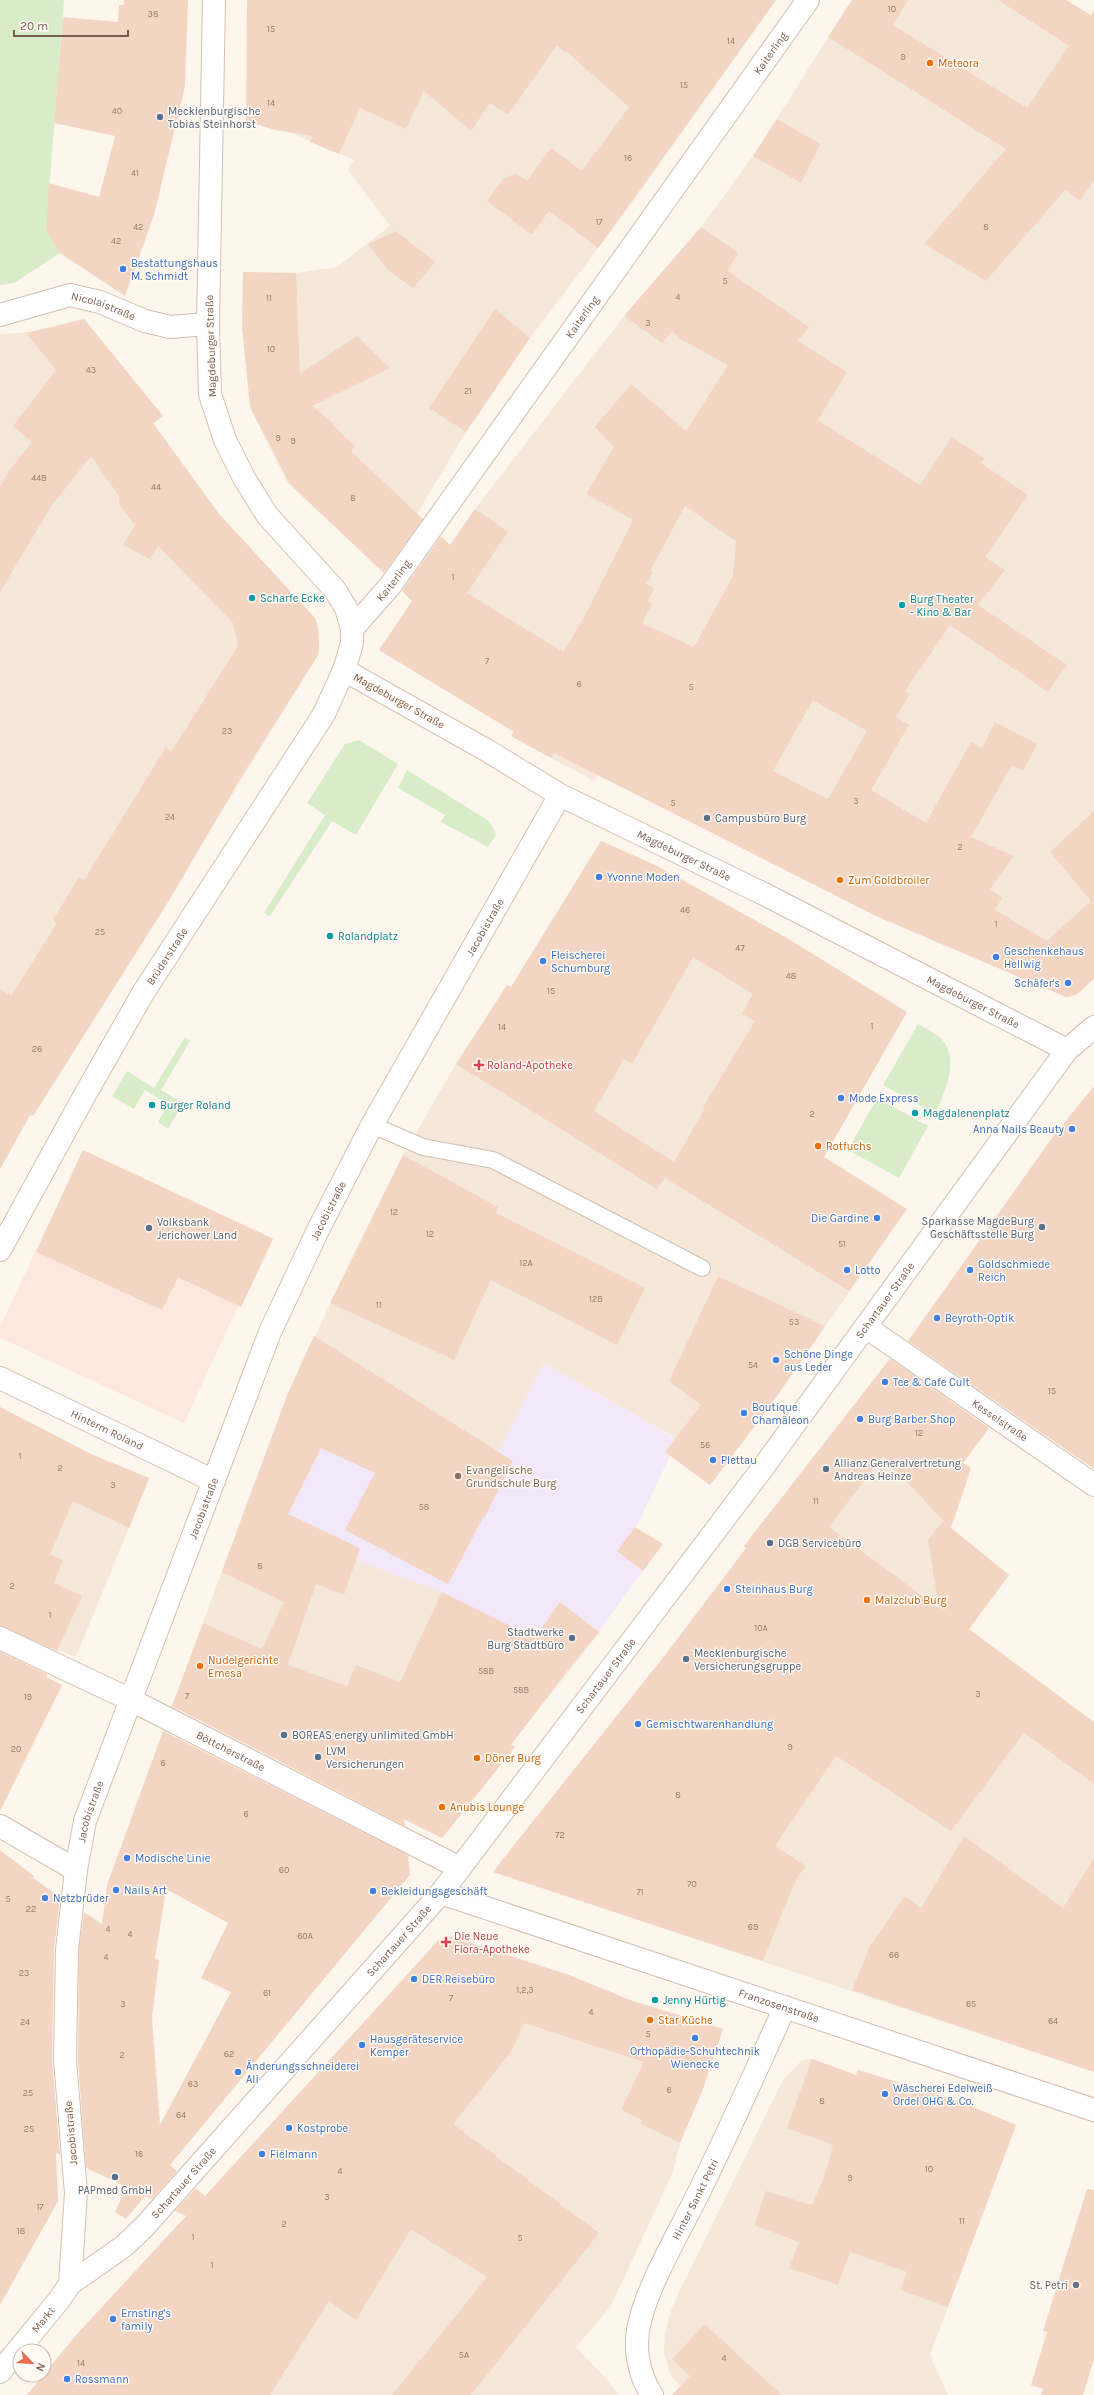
<svg xmlns="http://www.w3.org/2000/svg" width="1094" height="2395" viewBox="0 0 1094 2395" font-family="Karla,sans-serif">
<rect width="100%" height="100%" fill="#fdf6ec"/>
<g fill="#f5e8da">
<polygon points="247,0 776,0 627,210 530,338 466,432 417,514 378,568 288,483 259,424 248,386 242,326 243,272 296,273 337,267 390,226 348,170 354,160 292,133 272,129 248,53"/>
<polygon points="852,0 1066,0 1094,19 1094,979 1066,997 885,920 598,774 594,781 511,736 514,732 379,650 475,509 624,316 701,227 753,156"/>
<polygon points="84,319 163,416 153,424 219,514 315,618 318,627 319,645 318,655 106,1000 33,1116 30,1115 0,1169 0,334 32,332"/>
<polygon points="601,841 657,866 786,938 830,1146 824,1157 842,1168 902,1216 770,1406 710,1485 665,1452 674,1437 544,1363 498,1453 388,1385 308,1350 403,1155 456,1064 497,1001 511,987"/>
<polygon points="892,1356 988,1430 963,1463 971,1468 960,1503 943,1521 1009,1575 987,1605 959,1621 917,1591 848,1764 951,1831 1024,1733 1094,1784 1094,2072 501,1874 498,1865 669,1650 734,1565 746,1548 744,1546 770,1512 772,1514 789,1488"/>
<polygon points="0,1407 93,1455 149,1478 76,1657 20,1633"/>
<polygon points="249,1497 362,1549 357,1560 442,1592 535,1637 560,1602 600,1632 511,1744 515,1747 442,1838 172,1707"/>
<polygon points="452,1936 569,1975 630,2000 723,2029 707,2076 680,2143 673,2172 611,2306 576,2347 603,2375 619,2395 27,2395 438,1940"/>
<polygon points="812,2059 855,2075 858,2070 931,2093 1016,2125 930,2355 948,2395 688,2395 671,2376 664,2352 665,2333 670,2313 680,2290 783,2080 802,2060"/>
</g>
<polygon fill="#fde8e0" points="83,1150 273,1238 241,1307 238,1306 184,1423 0,1338 0,1327"/>
<polygon fill="#f3e8fa" points="308,1350 388,1385 498,1452 544,1363 675,1438 665,1452 670,1456 638,1523 617,1551 643,1571 599,1631 560,1603 535,1638 442,1592 356,1560 361,1549 249,1497 288,1393"/>
<g fill="#d8ecc9">
<polygon points="0,0 64,0 46,229 60,253 14,283 0,285"/>
<polygon points="359,740 398,764 356,835 332,821 270,916 264,913 325,815 307,803 345,744"/>
<polygon points="407,770 489,821 496,834 488,847 441,822 445,815 398,788"/>
<path d="M918,1024C926,1029 938,1034 944,1042C959,1062 944,1094 935,1114L883,1085Z"/>
<polygon points="185,1037 190,1041 161,1090 183,1103 168,1129 158,1122 168,1105 145,1090 134,1109 112,1096 127,1071 154,1088"/>
<polygon points="877,1098 928,1126 899,1178 848,1150"/>
</g>
<g fill="#f3d5c3" fill-rule="evenodd">
<polygon points="124,0 188,0 185,86 154,215 125,296 60,253 46,230 49,183 99,197 115,136 54,123 63,17 118,22 119,5 124,5"/>
<polygon points="247,0 776,0 598,248 549,211 532,235 487,201 503,179 516,173 527,181 551,148 582,171 629,107 567,52 566,53 557,45 508,115 490,103 471,131 424,91 406,129 360,108 339,154 310,142 312,136 272,129 246,121"/>
<polygon points="852,0 908,0 893,25 1027,108 1069,46 998,0 1066,0 1091,15 1094,10 1094,180 1080,201 1065,190 986,281 924,244 1006,149 828,37"/>
<polygon points="777,119 820,144 801,183 753,156"/>
<path d="M701,227L738,253L728,271L809,327L798,341L847,372L818,420L920,485L952,437L984,458L981,463L1028,495L985,557L1005,570L978,605L1067,665L1048,692L950,625L905,691L910,694L896,717L909,725L871,790L926,823L971,742L982,748L995,722L1037,744L1023,771L1012,765L971,837L1014,856L990,889L1002,898L995,910L1047,941L1091,901L1050,852L1094,811V979L1076,995L1066,997L874,915L554,753L551,758L511,736L514,732L379,650L412,601L402,591L441,536L450,545L475,509L508,532L467,593L563,652L582,621L633,520L586,494L614,447L595,427L631,384L686,431L728,365L682,340L672,331L662,343L624,316ZM685,506L736,541L733,576L694,647L642,623L652,604L648,601L654,588L646,584L653,572L650,571ZM813,700L867,731L828,799L773,771Z"/>
<polygon points="396,231 435,262 413,288 388,270 368,244"/>
<polygon points="243,272 296,273 300,374 357,336 390,368 312,406 333,423 332,424 355,446 351,451 423,519 384,573 289,483 250,407 242,326"/>
<polygon points="495,309 530,338 466,432 429,408"/>
<polygon points="84,319 163,416 153,423 219,514 315,618 318,627 319,645 318,655 244,772 170,899 33,1116 30,1115 0,1169 0,989 11,996 57,923 53,920 79,877 84,880 166,747 171,752 238,646 233,623 158,546 150,559 123,545 135,525 119,504 119,496 91,456 52,505 0,592 0,487 9,471 32,442 13,426 56,370 26,333"/>
<path d="M601,841L657,866L787,938L907,1012L824,1157L907,1209L849,1291L665,1178L657,1189L456,1064L507,985L511,987ZM693,957L753,994L742,1014L755,1021L703,1107L705,1108L674,1162L594,1111L624,1059L632,1064Z"/>
<polygon points="1094,1086 1094,1469 908,1341 1052,1138"/>
<polygon points="83,1150 273,1239 241,1307 178,1277 162,1310 36,1252"/>
<polygon points="403,1155 498,1207 496,1213 645,1288 617,1345 491,1280 454,1360 330,1303"/>
<polygon points="718,1276 825,1326 770,1406 710,1485 665,1452 701,1405 669,1381"/>
<polygon points="314,1336 513,1461 485,1517 484,1516 448,1584 345,1530 375,1473 321,1448 288,1514 360,1548 344,1595 316,1584 288,1665 347,1686 356,1665 400,1682 442,1592 535,1638 560,1602 599,1632 570,1667 511,1745 515,1747 442,1838 404,1819 405,1826 172,1706 203,1623 262,1649 284,1602 222,1572 288,1393"/>
<path d="M890,1359L989,1428L963,1463L971,1468L951,1528L1009,1575L969,1629L1094,1722V1784L1024,1733L951,1831L836,1756L775,1846L806,1866L796,1879L763,1961L493,1872L669,1650L734,1564L746,1548L744,1546ZM883,1456L948,1526L943,1521L928,1540L939,1608L829,1527Z"/>
<polygon points="0,1407 93,1455 149,1478 129,1528 73,1501 50,1554 63,1560 54,1583 82,1596 57,1651 0,1626"/>
<polygon points="635,1527 663,1544 643,1571 617,1551"/>
<polygon points="0,1652 47,1674 46,1677 62,1685 0,1811"/>
<path d="M163,1731L408,1855L410,1875L170,2165L177,2171L152,2199L145,2196L126,2219L115,2212L127,2187L86,2168L78,2060L79,1951L84,1912L102,1924L107,1885ZM166,1889L228,1923L201,1978L231,1992L160,2125L152,2018L159,1960L155,1959Z"/>
<polygon points="964,1836 1063,1908 1094,1858 1094,2072 852,1990 870,1946 905,1896 921,1908"/>
<polygon points="0,1850 34,1876 33,1878 60,1897 54,1950 52,2060 60,2155 56,2153 58,2201 0,2305"/>
<polygon points="450,1937 569,1975 630,2000 723,2029 703,2089 680,2143 641,2124 642,2120 621,2110 644,2062 524,2023 511,2052 453,2124 599,2233 471,2395 392,2395 487,2277 411,2229 356,2320 329,2301 270,2395 27,2395 77,2334 186,2216 175,2211 196,2188 205,2196 440,1939"/>
<polygon points="812,2059 856,2075 858,2070 961,2102 1016,2125 948,2307 900,2290 907,2272 850,2252 838,2285 789,2268 799,2242 754,2225 766,2191 812,2205 825,2174 833,2145 787,2128"/>
<polygon points="1087,2189 1094,2190 1094,2359 1083,2395 1041,2395 1043,2389 1031,2385 1047,2332 1043,2331"/>
<polygon points="705,2324 723,2341 782,2395 672,2395 690,2376 672,2359"/>
</g>
<g fill="none" stroke-linecap="round" stroke-linejoin="round">
<defs>
<polyline id="lane" points="372,1125 423,1147 493,1160 702,1268"/>
<g id="street">
<path id="s1" d="M0,315L70,295L100,302L145,321L170,327L208,324"/>
<path id="s2" d="M352,629L390,586L808,0"/>
<path id="s3" d="M560,795L762,893L1067,1050"/>
<path id="s4" d="M866,1327L1094,1485"/>
<path id="s5" d="M0,1378L214,1481"/>
<path id="s6" d="M0,1638L131,1700L460,1868"/>
<polyline points="0,1826 76,1870"/>
<path id="s7" d="M441,1893L1094,2110"/>
<path id="s8" d="M70,2284L124,2246L144,2227L441,1893L759,1473L1067,1050L1094,1027"/>
<path id="s9" d="M652,2395C637,2372 633,2344 641,2317C651,2280 679,2232 697,2196C728,2134 756,2070 785,2007"/>
</g>
<g id="secondary">
<path id="s10" d="M0,1250L82,1100L143,993L324,714L344,670L352,643V629L346,608L335,590L267,515L243,476L225,440L210,394L208,324L214,0"/>
<path id="s11" d="M0,2372L59,2300L70,2284L76,2193L65,2060L67,1950L76,1870L85,1821L270,1332L319,1228L372,1125L560,795L488,751L344,670"/>
</g>
</defs>
<use href="#lane" stroke="#d1beb0" stroke-width="18"/>
<use href="#street" stroke="#d1beb0" stroke-width="24"/>
<use href="#secondary" stroke="#d6c0b0" stroke-width="24"/>
<use href="#lane" stroke="#fff" stroke-width="16"/>
<use href="#street" stroke="#fff" stroke-width="22"/>
<use href="#secondary" stroke="#fff" stroke-width="22"/>
</g>
<g fill="#e8710a" stroke="#fffaf3" stroke-width="1.5">
<circle cx="930" cy="63" r="4"/>
<circle cx="840" cy="880" r="4"/>
<circle cx="818" cy="1146" r="4"/>
<circle cx="867" cy="1600" r="4"/>
<circle cx="200" cy="1666" r="4"/>
<circle cx="477" cy="1758" r="4"/>
<circle cx="442" cy="1807" r="4"/>
<circle cx="650" cy="2020" r="4"/>
</g>
<g fill="#5c6f8a" stroke="#fffaf3" stroke-width="1.5">
<circle cx="160" cy="117" r="4"/>
<circle cx="707" cy="818" r="4"/>
<circle cx="1042" cy="1227" r="4"/>
<circle cx="149" cy="1228" r="4"/>
<circle cx="826" cy="1469" r="4"/>
<circle cx="770" cy="1543" r="4"/>
<circle cx="572" cy="1638" r="4"/>
<circle cx="686" cy="1659" r="4"/>
<circle cx="284" cy="1735" r="4"/>
<circle cx="318" cy="1757" r="4"/>
<circle cx="115" cy="2177" r="4"/>
</g>
<g fill="#3f7fe0" stroke="#fffaf3" stroke-width="1.5">
<circle cx="123" cy="269" r="4"/>
<circle cx="599" cy="877" r="4"/>
<circle cx="996" cy="957" r="4"/>
<circle cx="543" cy="961" r="4"/>
<circle cx="1068" cy="983" r="4"/>
<circle cx="841" cy="1098" r="4"/>
<circle cx="1072" cy="1129" r="4"/>
<circle cx="877" cy="1218" r="4"/>
<circle cx="847" cy="1270" r="4"/>
<circle cx="970" cy="1270" r="4"/>
<circle cx="937" cy="1318" r="4"/>
<circle cx="776" cy="1360" r="4"/>
<circle cx="885" cy="1382" r="4"/>
<circle cx="744" cy="1413" r="4"/>
<circle cx="860" cy="1419" r="4"/>
<circle cx="713" cy="1460" r="4"/>
<circle cx="727" cy="1589" r="4"/>
<circle cx="638" cy="1724" r="4"/>
<circle cx="127" cy="1858" r="4"/>
<circle cx="116" cy="1890" r="4"/>
<circle cx="373" cy="1891" r="4"/>
<circle cx="45" cy="1898" r="4"/>
<circle cx="414" cy="1979" r="4"/>
<circle cx="695" cy="2038" r="4"/>
<circle cx="362" cy="2045" r="4"/>
<circle cx="238" cy="2072" r="4"/>
<circle cx="885" cy="2094" r="4"/>
<circle cx="289" cy="2128" r="4"/>
<circle cx="262" cy="2154" r="4"/>
<circle cx="113" cy="2319" r="4"/>
<circle cx="67" cy="2379" r="4"/>
</g>
<g fill="#0f9aa8" stroke="#fffaf3" stroke-width="1.5">
<circle cx="252" cy="598" r="4"/>
<circle cx="902" cy="605" r="4"/>
<circle cx="330" cy="936" r="4"/>
<circle cx="152" cy="1105" r="4"/>
<circle cx="915" cy="1113" r="4"/>
<circle cx="655" cy="2000" r="4"/>
</g>
<g fill="#e0444e" stroke="#fffaf3" stroke-width="1.5">
<path d="M477 1059h4v4h4v4h-4v4h-4v-4h-4v-4h4z"/>
<path d="M444 1936h4v4h4v4h-4v4h-4v-4h-4v-4h4z"/>
</g>
<circle fill="#8d6e63" stroke="#fffaf3" stroke-width="1.5" cx="458" cy="1476" r="4"/>
<circle fill="#6b7280" stroke="#fffaf3" stroke-width="1.5" cx="1076" cy="2285" r="4"/>
<g text-anchor="middle" dominant-baseline="central" stroke-width="3" stroke-linejoin="round" paint-order="stroke">
<g font-size="9" fill="#987a6a">
<text x="892" y="9">10</text>
<text x="153" y="14">38</text>
<text x="271" y="29">15</text>
<text x="731" y="41">14</text>
<text x="903" y="57">9</text>
<text x="684" y="85">15</text>
<text x="271" y="103">14</text>
<text x="117" y="111">40</text>
<text x="628" y="158">16</text>
<text x="135" y="173">41</text>
<text x="599" y="222">17</text>
<text x="138" y="227">42</text>
<text x="986" y="227">8</text>
<text x="116" y="241">42</text>
<text x="725" y="281">5</text>
<text x="678" y="297">4</text>
<text x="269" y="298">11</text>
<text x="648" y="323">3</text>
<text x="271" y="349">10</text>
<text x="91" y="370">43</text>
<text x="468" y="391">21</text>
<text x="278" y="438">9</text>
<text x="293" y="441">9</text>
<text x="39" y="478">44B</text>
<text x="156" y="487">44</text>
<text x="353" y="498">8</text>
<text x="453" y="577">1</text>
<text x="487" y="661">7</text>
<text x="579" y="684">6</text>
<text x="691" y="687">5</text>
<text x="227" y="731">23</text>
<text x="856" y="801">3</text>
<text x="673" y="803">5</text>
<text x="170" y="817">24</text>
<text x="960" y="847">2</text>
<text x="685" y="910">46</text>
<text x="996" y="924">1</text>
<text x="100" y="932">25</text>
<text x="740" y="948">47</text>
<text x="791" y="976">48</text>
<text x="551" y="991">15</text>
<text x="872" y="1026">1</text>
<text x="502" y="1027">14</text>
<text x="37" y="1049">26</text>
<text x="812" y="1114">2</text>
<text x="394" y="1212">12</text>
<text x="430" y="1234">12</text>
<text x="842" y="1244">51</text>
<text x="526" y="1263">12A</text>
<text x="596" y="1299">12B</text>
<text x="379" y="1305">11</text>
<text x="794" y="1322">53</text>
<text x="753" y="1365">54</text>
<text x="1052" y="1391">15</text>
<text x="919" y="1433">12</text>
<text x="705" y="1445">56</text>
<text x="20" y="1456">1</text>
<text x="60" y="1468">2</text>
<text x="113" y="1485">3</text>
<text x="816" y="1501">11</text>
<text x="424" y="1507">58</text>
<text x="260" y="1566">8</text>
<text x="12" y="1586">2</text>
<text x="50" y="1615">1</text>
<text x="761" y="1628">10A</text>
<text x="486" y="1671">58B</text>
<text x="521" y="1690">58B</text>
<text x="978" y="1694">3</text>
<text x="187" y="1696">7</text>
<text x="28" y="1697">19</text>
<text x="790" y="1747">9</text>
<text x="16" y="1749">20</text>
<text x="163" y="1763">6</text>
<text x="678" y="1795">8</text>
<text x="246" y="1814">6</text>
<text x="560" y="1835">72</text>
<text x="284" y="1870">60</text>
<text x="692" y="1884">70</text>
<text x="640" y="1892">71</text>
<text x="8" y="1899">5</text>
<text x="31" y="1909">22</text>
<text x="753" y="1927">69</text>
<text x="108" y="1929">4</text>
<text x="130" y="1934">4</text>
<text x="305" y="1936">60A</text>
<text x="894" y="1955">66</text>
<text x="106" y="1957">4</text>
<text x="24" y="1973">23</text>
<text x="525" y="1990">1,2,3</text>
<text x="267" y="1993">61</text>
<text x="451" y="1998">7</text>
<text x="123" y="2004">3</text>
<text x="971" y="2004">65</text>
<text x="591" y="2012">4</text>
<text x="1053" y="2021">64</text>
<text x="25" y="2022">24</text>
<text x="648" y="2034">5</text>
<text x="229" y="2054">62</text>
<text x="122" y="2055">2</text>
<text x="193" y="2084">63</text>
<text x="669" y="2090">6</text>
<text x="28" y="2093">25</text>
<text x="822" y="2101">8</text>
<text x="181" y="2115">64</text>
<text x="29" y="2129">25</text>
<text x="139" y="2154">16</text>
<text x="929" y="2169">10</text>
<text x="340" y="2171">4</text>
<text x="850" y="2178">9</text>
<text x="327" y="2197">3</text>
<text x="40" y="2207">17</text>
<text x="962" y="2221">11</text>
<text x="284" y="2224">2</text>
<text x="21" y="2231">18</text>
<text x="193" y="2237">1</text>
<text x="520" y="2238">5</text>
<text x="212" y="2265">1</text>
<text x="464" y="2355">5A</text>
<text x="724" y="2358">4</text>
<text x="81" y="2363">14</text>
</g>
<g font-size="11" fill="#7a5c4d" stroke="#fffaf3">
<text stroke="none"><textPath href="#s2" startOffset="712">Kaiterling</textPath></text>
<text stroke="none"><textPath href="#s1" startOffset="108">Nicolaistraße</textPath></text>
<text stroke="none"><textPath href="#s2" startOffset="388">Kaiterling</textPath></text>
<text transform="translate(211 346) rotate(-92)">Magdeburger Straße</text>
<text stroke="none"><textPath href="#s2" startOffset="64">Kaiterling</textPath></text>
<text transform="translate(399 701) rotate(29)">Magdeburger Straße</text>
<text stroke="none"><textPath href="#s3" startOffset="138">Magdeburger Straße</textPath></text>
<text stroke="none"><textPath href="#s11" startOffset="1559">Jacobistraße</textPath></text>
<text stroke="none"><textPath href="#s10" startOffset="338">Brüderstraße</textPath></text>
<text stroke="none"><textPath href="#s3" startOffset="462">Magdeburger Straße</textPath></text>
<text stroke="none"><textPath href="#s11" startOffset="1235">Jacobistraße</textPath></text>
<text stroke="none"><textPath href="#s8" startOffset="1281">Schartauer Straße</textPath></text>
<text stroke="none"><textPath href="#s4" startOffset="163">Kesselstraße</textPath></text>
<text stroke="none"><textPath href="#s5" startOffset="119">Hinterm Roland</textPath></text>
<text stroke="none"><textPath href="#s11" startOffset="912">Jacobistraße</textPath></text>
<text stroke="none"><textPath href="#s8" startOffset="813">Schartauer Straße</textPath></text>
<text stroke="none"><textPath href="#s6" startOffset="257">Böttcherstraße</textPath></text>
<text stroke="none"><textPath href="#s11" startOffset="588">Jacobistraße</textPath></text>
<text stroke="none"><textPath href="#s8" startOffset="477">Schartauer Straße</textPath></text>
<text stroke="none"><textPath href="#s7" startOffset="356">Franzosenstraße</textPath></text>
<text transform="translate(71 2133) rotate(-95)">Jacobistraße</text>
<text stroke="none"><textPath href="#s8" startOffset="153">Schartauer Straße</textPath></text>
<text stroke="none"><textPath href="#s9" startOffset="211">Hinter Sankt Petri</textPath></text>
<text stroke="none"><textPath href="#s11" startOffset="68">Markt</textPath></text>
</g>
<g font-size="11" fill="#c56008" stroke="#fffaf3" text-anchor="start">
<text x="938" y="63">Meteora</text>
<text x="848" y="880">Zum Goldbroiler</text>
<text x="826" y="1146">Rotfuchs</text>
<text x="875" y="1600">Malzclub Burg</text>
<text x="208" y="1660">Nudelgerichte<tspan x="208" dy="13">Emesa</tspan></text>
<text x="485" y="1758">Döner Burg</text>
<text x="450" y="1807">Anubis Lounge</text>
<text x="658" y="2020">Star Küche</text>
</g>
<g font-size="11" fill="#4e5e75" stroke="#fffaf3" text-anchor="start">
<text x="168" y="111">Mecklenburgische<tspan x="168" dy="13">Tobias Steinhorst</tspan></text>
<text x="715" y="818">Campusbüro Burg</text>
<text x="1034" y="1221" text-anchor="end">Sparkasse MagdeBurg<tspan x="1034" dy="13">Geschäftsstelle Burg</tspan></text>
<text x="157" y="1222">Volksbank<tspan x="157" dy="13">Jerichower Land</tspan></text>
<text x="834" y="1463">Allianz Generalvertretung<tspan x="834" dy="13">Andreas Heinze</tspan></text>
<text x="778" y="1543">DGB Servicebüro</text>
<text x="564" y="1632" text-anchor="end">Stadtwerke<tspan x="564" dy="13">Burg Stadtbüro</tspan></text>
<text x="694" y="1653">Mecklenburgische<tspan x="694" dy="13">Versicherungsgruppe</tspan></text>
<text x="292" y="1735">BOREAS energy unlimited GmbH</text>
<text x="326" y="1751">LVM<tspan x="326" dy="13">Versicherungen</tspan></text>
<text x="115" y="2190" text-anchor="middle">PAPmed GmbH</text>
</g>
<g font-size="11" fill="#366cbe" stroke="#fffaf3" text-anchor="start">
<text x="131" y="263">Bestattungshaus<tspan x="131" dy="13">M. Schmidt</tspan></text>
<text x="607" y="877">Yvonne Moden</text>
<text x="1004" y="951">Geschenkehaus<tspan x="1004" dy="13">Hellwig</tspan></text>
<text x="551" y="955">Fleischerei<tspan x="551" dy="13">Schumburg</tspan></text>
<text x="1060" y="983" text-anchor="end">Schäfer's</text>
<text x="849" y="1098">Mode Express</text>
<text x="1064" y="1129" text-anchor="end">Anna Nails Beauty</text>
<text x="869" y="1218" text-anchor="end">Die Gardine</text>
<text x="978" y="1264">Goldschmiede<tspan x="978" dy="13">Reich</tspan></text>
<text x="855" y="1270">Lotto</text>
<text x="945" y="1318">Beyroth-Optik</text>
<text x="784" y="1354">Schöne Dinge<tspan x="784" dy="13">aus Leder</tspan></text>
<text x="893" y="1382">Tee &amp; Cafe Cult</text>
<text x="752" y="1407">Boutique<tspan x="752" dy="13">Chamäleon</tspan></text>
<text x="868" y="1419">Burg Barber Shop</text>
<text x="721" y="1460">Plettau</text>
<text x="735" y="1589">Steinhaus Burg</text>
<text x="646" y="1724">Gemischtwarenhandlung</text>
<text x="135" y="1858">Modische Linie</text>
<text x="124" y="1890">Nails Art</text>
<text x="381" y="1891">Bekleidungsgeschäft</text>
<text x="53" y="1898">Netzbrüder</text>
<text x="422" y="1979">DER Reisebüro</text>
<text x="370" y="2039">Hausgeräteservice<tspan x="370" dy="13">Kemper</tspan></text>
<text x="695" y="2051" text-anchor="middle">Orthopädie-Schuhtechnik<tspan x="695" dy="13">Wienecke</tspan></text>
<text x="246" y="2066">Änderungsschneiderei<tspan x="246" dy="13">Ali</tspan></text>
<text x="893" y="2088">Wäscherei Edelweiß<tspan x="893" dy="13">Ordel OHG &amp; Co.</tspan></text>
<text x="297" y="2128">Kostprobe</text>
<text x="270" y="2154">Fielmann</text>
<text x="121" y="2313">Ernsting's<tspan x="121" dy="13">family</tspan></text>
<text x="75" y="2379">Rossmann</text>
</g>
<g font-size="11" fill="#0d838f" stroke="#fffaf3" text-anchor="start">
<text x="260" y="598">Scharfe Ecke</text>
<text x="910" y="599">Burg Theater<tspan x="910" dy="13">- Kino &amp; Bar</tspan></text>
<text x="338" y="936">Rolandplatz</text>
<text x="160" y="1105">Burger Roland</text>
<text x="923" y="1113">Magdalenenplatz</text>
<text x="663" y="2000">Jenny Hürtig</text>
</g>
<g font-size="11" fill="#be3a42" stroke="#fffaf3" text-anchor="start">
<text x="487" y="1065">Roland-Apotheke</text>
<text x="454" y="1936">Die Neue<tspan x="454" dy="13">Flora-Apotheke</tspan></text>
</g>
<g font-size="11" fill="#785e54" stroke="#fffaf3" text-anchor="start">
<text x="466" y="1470">Evangelische<tspan x="466" dy="13">Grundschule Burg</tspan></text>
</g>
<g font-size="11" fill="#5b616d" stroke="#fffaf3" text-anchor="end">
<text x="1068" y="2285">St. Petri</text>
</g>
</g>
<g transform="translate(32 2363) rotate(115)"><circle r="19" fill="#fffaf3" stroke="#cabbb1"/>
<path d="M0-3L7 15L0 10L-7 15Z" fill="#e76f51"/>
<text y="-6" font-size="11" font-weight="bold" text-anchor="middle" fill="#7a5c4d">N</text>
</g>
<path d="M14 30v6h114v-6" fill="none" stroke="#7a5c4d" stroke-width="2"/>
<text x="20" y="30" font-size="12" fill="#7a5c4d" stroke="#fffaf3" stroke-width="3" paint-order="stroke">20 m</text>
</svg>
